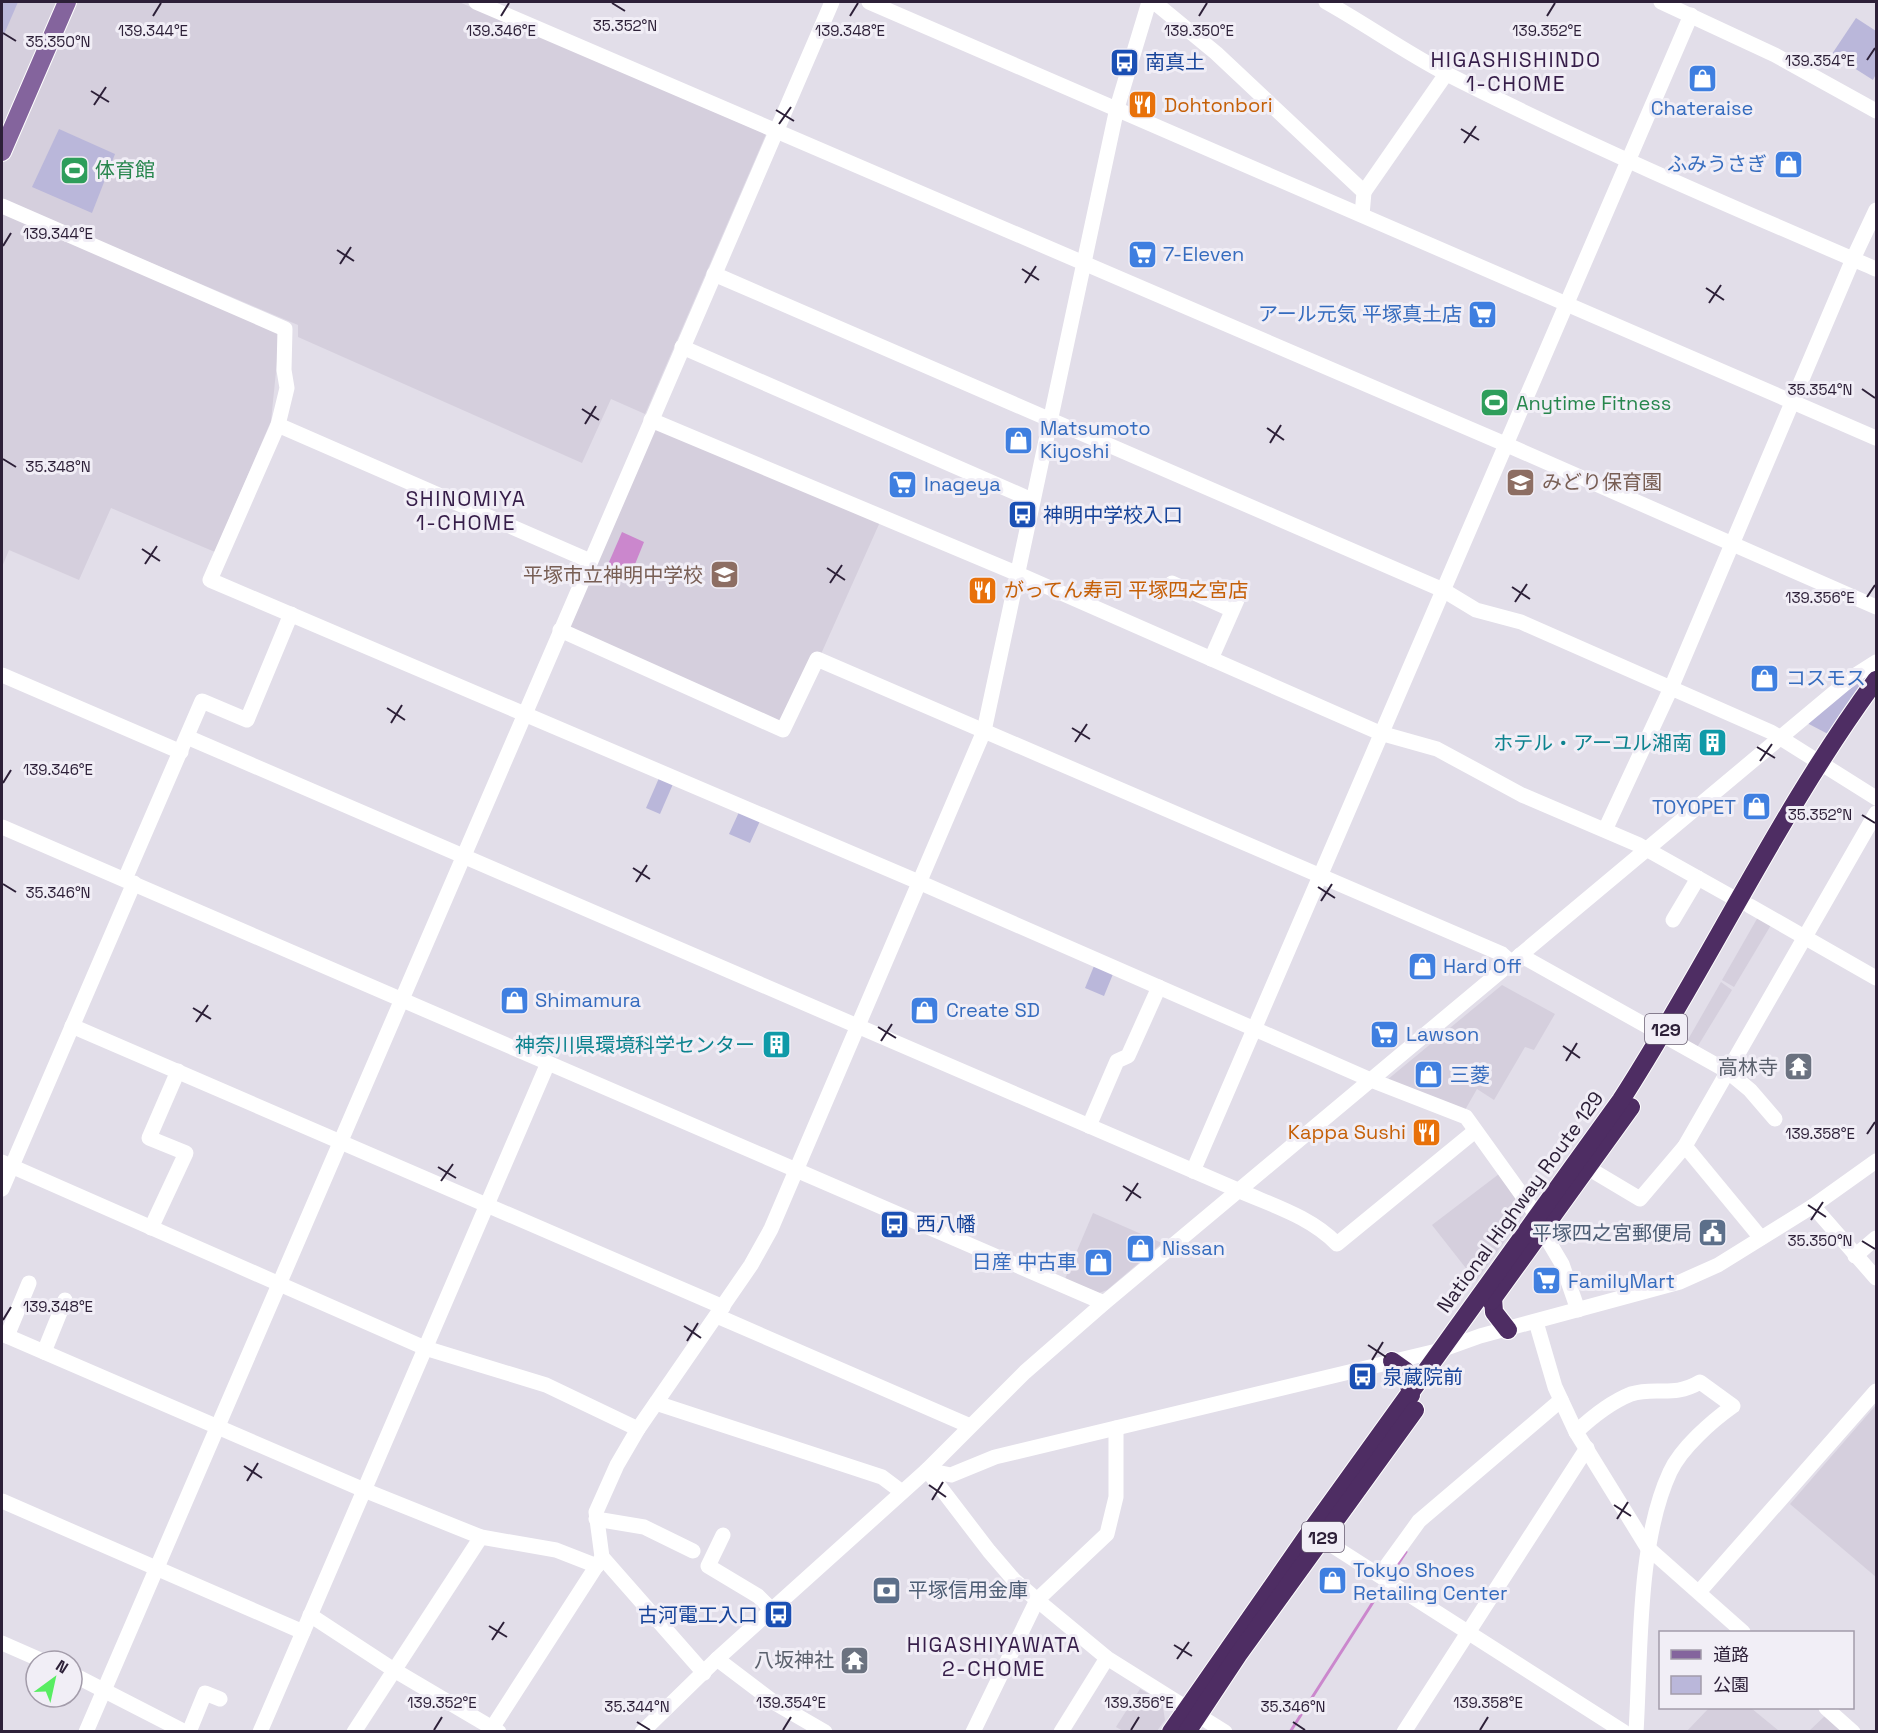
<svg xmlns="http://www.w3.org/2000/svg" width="1878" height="1733" viewBox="0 0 1878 1733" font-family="'Space Grotesk','Noto Sans JP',sans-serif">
<rect width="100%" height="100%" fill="#e2dee9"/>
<g fill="#d5cfdd">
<polygon points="2,2 459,2 766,134 645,414 611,399 582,463 298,337 298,325 2,200"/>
<polygon points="2,211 280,332 271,421 215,552 111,508 79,580 9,550 2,567"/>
<polygon points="655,427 880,522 821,654 815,652 785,720 781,722 569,628"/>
<polygon points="1758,917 1771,925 1734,987 1722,980"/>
<polygon points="1721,982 1732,990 1696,1049 1686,1043"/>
<polygon points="1502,985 1555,1014 1534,1050 1525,1047 1494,1100 1477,1089 1465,1110 1387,1080"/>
<polygon points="1499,1174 1525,1213 1476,1281 1432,1225"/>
<polygon points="1093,1213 1162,1243 1107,1290 1099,1293 1065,1279"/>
<polygon points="1876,1405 1876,1577 1790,1504"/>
<polygon points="1140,1689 1162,1701 1165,1720 1157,1731 1123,1731 1116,1727"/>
<polygon points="1709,1708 1751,1708 1779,1731 1687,1731"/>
<polygon points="1827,1714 1846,1732 1808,1732"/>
</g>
<g fill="#bab7da">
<polygon points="2,2 18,2 2,39"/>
<polygon points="1856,18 1876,31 1876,74 1873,80 1832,54"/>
<polygon points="59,129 115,154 92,213 32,187"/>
<polygon points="1865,672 1870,676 1828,734 1805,722"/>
<polygon points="659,778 673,784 660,814 646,808"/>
<polygon points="739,812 760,821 750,843 729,834"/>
<polygon points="1094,966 1113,974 1104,996 1085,988"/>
</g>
<polygon fill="#cb87cd" points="622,532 644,542 629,579 606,569"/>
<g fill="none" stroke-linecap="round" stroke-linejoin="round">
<g stroke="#cb87cd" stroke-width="3">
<polyline points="1390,1576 1406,1552"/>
<polyline points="1290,1732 1384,1585"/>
</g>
<defs>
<polyline id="major" points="2,152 67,2"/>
<g id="highway">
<polyline points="1493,1298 1494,1312 1508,1330"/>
<polyline points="1491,1301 1631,1107"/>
<polyline points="1392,1361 1406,1371 1411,1395"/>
<path d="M1171,1732L1310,1532L1621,1100C1710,962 1779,812 1876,680"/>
<polyline points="1187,1732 1238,1655 1415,1410"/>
</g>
</defs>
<use href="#major" stroke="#fff" stroke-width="20"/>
<use href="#highway" stroke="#fff" stroke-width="20"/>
<g stroke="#fff" stroke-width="15">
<polyline points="476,2 1505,444 1876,607"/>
<polyline points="869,2 1876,438"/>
<polyline points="1154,2 1216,53 1364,192 1362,215"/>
<path d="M1326,2C1367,25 1405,52 1447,74C1587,145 1732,207 1876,269"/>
<polyline points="1661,2 1775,55 1876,111"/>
<polyline points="1364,192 1446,74"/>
<polyline points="2,206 285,329 284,370 287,388 278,425 210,580 921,883 1371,1080 1466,1117 1537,1216"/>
<polyline points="714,274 1443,590 1476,610 1521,622 1771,732 1876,798"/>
<polyline points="682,347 1032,500"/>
<polyline points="651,420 1018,574 1380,733 1437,749 1522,795 1639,845 1739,901"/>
<polyline points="278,425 590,561"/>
<polyline points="1172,583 1232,610"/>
<polyline points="560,630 783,730 817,659 1502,954 1511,962"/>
<polyline points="1211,659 1237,600"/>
<polyline points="2,675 181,752"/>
<path d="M187,737L1240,1191C1274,1206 1311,1217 1337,1244L1475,1131"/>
<polyline points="2,827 1104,1303"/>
<polyline points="1605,830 1671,688 1853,259 1876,210"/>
<polyline points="125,879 202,701 247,720 291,614"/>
<polyline points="1750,906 1876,978"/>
<polyline points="1673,920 1698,878"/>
<polyline points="1520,955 1727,1071 1750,1090 1775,1119"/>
<polyline points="72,1026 723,1307"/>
<polyline points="1089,1126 1117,1061 1128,1056 1159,987"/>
<polyline points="1685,1146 1761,1238"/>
<polyline points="2,1162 425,1348 546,1385 638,1429"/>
<polyline points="1588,1168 1640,1199 1685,1146 1876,813"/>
<polyline points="1193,1171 1691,15"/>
<polyline points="2,1189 134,883"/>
<polyline points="1813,1206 1876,1278"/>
<polyline points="151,1228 186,1153 149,1138 178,1071"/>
<polyline points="1543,1232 1562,1264 1578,1310"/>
<polyline points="1855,1256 1876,1238"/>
<polyline points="717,1316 970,1426"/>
<polyline points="1536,1322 1555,1387 1576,1432 1647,1547 1743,1632"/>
<polyline points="2,1334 364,1490 481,1537 556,1550 597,1566"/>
<polyline points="7,1336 29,1283"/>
<polyline points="44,1352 65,1300"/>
<polyline points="656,1403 882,1477 902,1492"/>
<path d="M1576,1432C1592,1417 1611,1402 1631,1394C1656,1386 1673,1398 1700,1382L1733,1406C1712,1421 1681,1448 1670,1472C1637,1543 1641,1653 1636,1732"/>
<polyline points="927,1470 951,1475 995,1457 1441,1350 1480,1336 1680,1282 1718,1265 1813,1206 1876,1161"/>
<polyline points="927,1470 989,1551 1014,1580 1037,1600 1107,1658 1225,1732"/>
<polyline points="2,1501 303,1632"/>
<polyline points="596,1519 644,1527 693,1551"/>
<polyline points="723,1535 708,1566 758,1596 772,1610"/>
<polyline points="1322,1539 1624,1732"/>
<polyline points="1380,1575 1419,1521 1561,1400"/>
<polyline points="1699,1592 1876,1391"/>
<polyline points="310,1615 394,1670 499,1732"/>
<polyline points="2,1643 43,1661"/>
<polyline points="717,1659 775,1703 825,1732"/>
<polyline points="704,1673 602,1557 596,1512 617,1465 638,1429 751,1265 771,1229 984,731 1117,108 1149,2"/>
<polyline points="72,1674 185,1732"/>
<polyline points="1826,1708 1853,1732"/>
<polyline points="492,1728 601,1559"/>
<polyline points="86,1732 832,2"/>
<polyline points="189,1732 205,1693 220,1699"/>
<polyline points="260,1732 548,1063"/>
<polyline points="354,1732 481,1537"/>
<polyline points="642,1732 717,1659 927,1470 1025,1372 1104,1303 1854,676 1876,662"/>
<polyline points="973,1732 1037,1600 1107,1534 1116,1497 1116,1428"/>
<polyline points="1061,1732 1107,1658"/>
<polyline points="1404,1732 1587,1448"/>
</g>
<use href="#major" stroke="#84649d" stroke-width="18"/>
<use href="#highway" stroke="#4e2d63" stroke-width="18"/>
</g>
<path fill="none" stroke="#2d2038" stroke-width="2" d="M612,3L625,11M153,16L161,3M501,16L509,3M850,16L858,3M1199,16L1207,3M1547,16L1555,3M3,33L16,41M1867,60L1875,48M91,91L109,102M94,105L106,87M776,110L794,121M779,124L791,107M1461,129L1479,140M1464,143L1476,126M3,246L11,233M337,250L354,261M340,264L351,247M1022,269L1039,280M1025,283L1036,266M1706,288L1724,300M1709,303L1721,285M1862,389L1875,398M582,409L599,420M585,424L596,406M1267,428L1284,440M1270,443L1281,425M3,459L16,467M142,549L160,561M145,564L157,546M827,568L845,580M830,583L842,565M1512,587L1530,599M1867,597L1875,585M1515,602L1527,584M387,708L405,720M391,723L402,705M1072,728L1090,739M1075,742L1087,724M1757,747L1775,758M1760,761L1772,744M3,783L11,770M1862,815L1875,823M633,868L650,879M636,882L647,865M3,884L16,892M1318,887L1335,898M1321,901L1332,884M193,1008L211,1019M196,1022L208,1005M878,1027L896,1038M881,1041L892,1024M1563,1046L1580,1058M1566,1061L1577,1043M1867,1134L1875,1122M438,1167L456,1178M441,1181L453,1164M1123,1186L1141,1198M1126,1201L1138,1183M1808,1205L1826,1217M1811,1220L1823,1202M1862,1241L1875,1249M3,1320L11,1307M684,1326L701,1338M687,1341L698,1323M1368,1345L1386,1357M1372,1360L1383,1342M244,1466L262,1478M247,1481L258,1463M929,1485L946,1497M932,1500L943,1482M1614,1505L1631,1516M1617,1519L1628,1502M489,1626L507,1637M492,1640L504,1622M1174,1645L1192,1656M1177,1659L1189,1642M637,1722L650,1730M1293,1722L1305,1730M434,1730L442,1717M783,1730L791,1717M1131,1730L1139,1717M1480,1730L1488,1717"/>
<defs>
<symbol id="bus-square" viewBox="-11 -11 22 22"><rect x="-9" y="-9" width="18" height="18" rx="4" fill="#1a4fb4" stroke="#f1eef6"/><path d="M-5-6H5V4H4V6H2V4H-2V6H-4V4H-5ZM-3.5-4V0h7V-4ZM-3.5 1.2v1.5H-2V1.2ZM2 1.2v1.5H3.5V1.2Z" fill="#fff"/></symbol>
<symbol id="shop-square" viewBox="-11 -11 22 22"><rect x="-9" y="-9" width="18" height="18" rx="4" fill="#3f7fe0" stroke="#f1eef6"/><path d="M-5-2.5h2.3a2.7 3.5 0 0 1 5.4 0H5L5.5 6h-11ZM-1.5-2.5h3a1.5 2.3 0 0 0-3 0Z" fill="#fff"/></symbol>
<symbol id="restaurant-square" viewBox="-11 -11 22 22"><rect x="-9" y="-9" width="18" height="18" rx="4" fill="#e8710a" stroke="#f1eef6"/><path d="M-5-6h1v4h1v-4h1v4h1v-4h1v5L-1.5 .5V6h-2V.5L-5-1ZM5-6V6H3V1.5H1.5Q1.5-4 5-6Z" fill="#fff"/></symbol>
<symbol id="stadium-square" viewBox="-11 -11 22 22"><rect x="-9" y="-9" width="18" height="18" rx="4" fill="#2e9e5b" stroke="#f1eef6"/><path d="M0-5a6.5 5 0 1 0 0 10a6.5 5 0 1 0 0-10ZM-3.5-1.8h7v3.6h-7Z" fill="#fff"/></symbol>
<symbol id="supermarket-square" viewBox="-11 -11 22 22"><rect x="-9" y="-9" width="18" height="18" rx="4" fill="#3f7fe0" stroke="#f1eef6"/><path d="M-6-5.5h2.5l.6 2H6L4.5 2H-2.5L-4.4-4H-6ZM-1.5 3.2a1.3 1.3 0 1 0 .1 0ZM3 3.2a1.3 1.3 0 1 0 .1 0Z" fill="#fff"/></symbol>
<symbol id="school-square" viewBox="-11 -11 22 22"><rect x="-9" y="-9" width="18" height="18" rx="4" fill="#8d6e63" stroke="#f1eef6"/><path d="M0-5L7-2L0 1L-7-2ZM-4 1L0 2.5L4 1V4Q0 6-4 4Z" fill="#fff"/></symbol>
<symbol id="building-square" viewBox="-11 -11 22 22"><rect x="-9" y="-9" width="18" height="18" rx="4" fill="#0f9aa8" stroke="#f1eef6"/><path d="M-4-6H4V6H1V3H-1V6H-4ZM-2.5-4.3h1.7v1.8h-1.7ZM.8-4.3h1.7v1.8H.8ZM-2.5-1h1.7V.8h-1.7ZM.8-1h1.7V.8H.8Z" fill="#fff"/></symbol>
<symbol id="temple-square" viewBox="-11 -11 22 22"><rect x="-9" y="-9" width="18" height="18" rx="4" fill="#6b7280" stroke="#f1eef6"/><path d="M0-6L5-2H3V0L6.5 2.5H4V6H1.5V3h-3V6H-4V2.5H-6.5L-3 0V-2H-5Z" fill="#fff"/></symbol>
<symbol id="civic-square" viewBox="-11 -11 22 22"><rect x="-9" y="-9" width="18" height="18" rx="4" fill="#5c6f8a" stroke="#f1eef6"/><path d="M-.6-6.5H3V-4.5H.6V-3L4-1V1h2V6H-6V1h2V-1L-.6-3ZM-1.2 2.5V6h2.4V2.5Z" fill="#fff"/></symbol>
<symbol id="bank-square" viewBox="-11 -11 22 22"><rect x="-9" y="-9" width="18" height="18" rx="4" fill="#5c6f8a" stroke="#f1eef6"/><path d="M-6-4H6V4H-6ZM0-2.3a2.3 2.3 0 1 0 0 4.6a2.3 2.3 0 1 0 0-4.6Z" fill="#fff"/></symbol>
</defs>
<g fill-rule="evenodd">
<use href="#bus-square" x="1108" y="46" width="33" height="33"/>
<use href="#shop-square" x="1686" y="62" width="33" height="33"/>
<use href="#restaurant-square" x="1126" y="88" width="33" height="33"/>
<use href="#shop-square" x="1772" y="148" width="33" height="33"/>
<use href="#stadium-square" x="58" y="154" width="33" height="33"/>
<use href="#supermarket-square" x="1126" y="238" width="33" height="33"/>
<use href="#supermarket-square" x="1466" y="298" width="33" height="33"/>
<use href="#stadium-square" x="1478" y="386" width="33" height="33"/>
<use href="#shop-square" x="1002" y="424" width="33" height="33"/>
<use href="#school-square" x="1504" y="466" width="33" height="33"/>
<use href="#supermarket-square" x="886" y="468" width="33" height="33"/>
<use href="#bus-square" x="1006" y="498" width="33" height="33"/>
<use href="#school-square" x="708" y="558" width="33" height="33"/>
<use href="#restaurant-square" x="966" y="574" width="33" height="33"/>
<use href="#shop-square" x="1748" y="662" width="33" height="33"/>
<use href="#building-square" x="1696" y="726" width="33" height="33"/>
<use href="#shop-square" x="1740" y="790" width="33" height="33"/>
<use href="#shop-square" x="1406" y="950" width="33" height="33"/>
<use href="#shop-square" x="498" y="984" width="33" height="33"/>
<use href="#shop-square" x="908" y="994" width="33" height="33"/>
<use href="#supermarket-square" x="1368" y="1018" width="33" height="33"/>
<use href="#building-square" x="760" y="1028" width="33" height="33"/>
<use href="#temple-square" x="1782" y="1050" width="33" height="33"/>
<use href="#shop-square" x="1412" y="1058" width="33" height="33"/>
<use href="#restaurant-square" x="1410" y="1116" width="33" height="33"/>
<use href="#bus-square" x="878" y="1208" width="33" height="33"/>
<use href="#civic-square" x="1696" y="1216" width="33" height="33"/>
<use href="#shop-square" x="1124" y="1232" width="33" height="33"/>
<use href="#shop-square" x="1082" y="1246" width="33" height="33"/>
<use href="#supermarket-square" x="1530" y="1264" width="33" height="33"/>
<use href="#bus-square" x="1346" y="1360" width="33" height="33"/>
<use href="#shop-square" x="1316" y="1564" width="33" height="33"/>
<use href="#bank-square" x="870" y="1574" width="33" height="33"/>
<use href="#bus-square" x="762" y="1598" width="33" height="33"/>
<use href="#temple-square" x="838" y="1644" width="33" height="33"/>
</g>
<g text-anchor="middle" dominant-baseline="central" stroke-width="6" stroke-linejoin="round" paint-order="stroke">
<g fill="#f1eef6" stroke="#685e71" stroke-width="1.5">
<rect x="1645" y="1014" width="42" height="30" rx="4.5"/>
<rect x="1302" y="1522" width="42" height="30" rx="4.5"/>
</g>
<g font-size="18" font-weight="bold" fill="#2d2038">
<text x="1666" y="1029">129</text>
<text x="1323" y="1537">129</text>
</g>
<g font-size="20" fill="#164399" stroke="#f1eef6" text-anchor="start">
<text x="1145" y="62">南真土</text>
<text x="1043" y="515">神明中学校入口</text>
<text x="916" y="1224">西八幡</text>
<text x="1383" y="1377">泉蔵院前</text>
<text x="758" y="1615" text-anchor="end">古河電工入口</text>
</g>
<g font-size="20" fill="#c56008" stroke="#f1eef6" text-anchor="start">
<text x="1164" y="105">Dohtonbori</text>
<text x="1004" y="590">がってん寿司 平塚四之宮店</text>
<text x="1406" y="1132" text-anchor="end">Kappa Sushi</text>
</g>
<g font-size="20" fill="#366cbe" stroke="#f1eef6" text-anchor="start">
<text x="1702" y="108" text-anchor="middle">Chateraise</text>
<text x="1767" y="164" text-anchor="end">ふみうさぎ</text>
<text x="1163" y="254">7-Eleven</text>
<text x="1462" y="314" text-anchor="end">アール元気 平塚真土店</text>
<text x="1040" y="428">Matsumoto<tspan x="1040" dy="23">Kiyoshi</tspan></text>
<text x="924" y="484">Inageya</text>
<text x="1786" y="678">コスモス</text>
<text x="1736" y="807" text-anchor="end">TOYOPET</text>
<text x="1443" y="966">Hard Off</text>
<text x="535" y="1000">Shimamura</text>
<text x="946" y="1010">Create SD</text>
<text x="1406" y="1034">Lawson</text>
<text x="1450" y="1075">三菱</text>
<text x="1162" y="1248">Nissan</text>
<text x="1077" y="1262" text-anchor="end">日産 中古車</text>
<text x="1568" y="1281">FamilyMart</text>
<text x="1353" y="1570">Tokyo Shoes<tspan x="1353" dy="23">Retailing Center</tspan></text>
</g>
<g font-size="20" fill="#27864d" stroke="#f1eef6" text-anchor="start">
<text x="95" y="170">体育館</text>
<text x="1516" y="403">Anytime Fitness</text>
</g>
<g font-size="20" fill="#785e54" stroke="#f1eef6" text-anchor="start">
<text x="1542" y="482">みどり保育園</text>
<text x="703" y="575" text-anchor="end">平塚市立神明中学校</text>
</g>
<g font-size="20" fill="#0d838f" stroke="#f1eef6" text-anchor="end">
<text x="1692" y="743">ホテル・アーユル湘南</text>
<text x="755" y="1045">神奈川県環境科学センター</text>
</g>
<g font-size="20" fill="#5b616d" stroke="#f1eef6" text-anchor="end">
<text x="1778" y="1067">高林寺</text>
<text x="834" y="1660">八坂神社</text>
</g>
<g font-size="20" fill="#2d2038" stroke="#f1eef6">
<text transform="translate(1520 1202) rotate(-54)">National Highway Route 129</text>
</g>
<g font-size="20" fill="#4e5e75" stroke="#f1eef6" text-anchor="end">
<text x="1692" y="1233">平塚四之宮郵便局</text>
<text x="908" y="1590" text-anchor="start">平塚信用金庫</text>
</g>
<g font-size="21" letter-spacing="1.5" fill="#361d49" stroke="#f1eef6">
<text x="1516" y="59">HIGASHISHINDO<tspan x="1516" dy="24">1-CHOME</tspan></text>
<text x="466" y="498">SHINOMIYA<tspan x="466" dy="24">1-CHOME</tspan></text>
<text x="994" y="1644">HIGASHIYAWATA<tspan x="994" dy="24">2-CHOME</tspan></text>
</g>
</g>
<g font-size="15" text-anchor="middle" fill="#2d2038" stroke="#f1eef6" stroke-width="6" stroke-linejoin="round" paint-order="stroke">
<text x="625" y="31">35.352°N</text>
<text x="153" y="36">139.344°E</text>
<text x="501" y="36">139.346°E</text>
<text x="850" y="36">139.348°E</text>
<text x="1199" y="36">139.350°E</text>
<text x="1547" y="36">139.352°E</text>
<text x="58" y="47">35.350°N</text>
<text x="1820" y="66">139.354°E</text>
<text x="58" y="239">139.344°E</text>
<text x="1820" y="395">35.354°N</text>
<text x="58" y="472">35.348°N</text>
<text x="1820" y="603">139.356°E</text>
<text x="58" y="775">139.346°E</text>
<text x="1820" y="820">35.352°N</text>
<text x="58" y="898">35.346°N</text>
<text x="1820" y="1139">139.358°E</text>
<text x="1820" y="1246">35.350°N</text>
<text x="58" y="1312">139.348°E</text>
<text x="442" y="1708">139.352°E</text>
<text x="791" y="1708">139.354°E</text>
<text x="1139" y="1708">139.356°E</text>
<text x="1488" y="1708">139.358°E</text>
<text x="637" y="1712">35.344°N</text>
<text x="1293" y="1712">35.346°N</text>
</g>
<rect width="1878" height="1733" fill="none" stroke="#2d2038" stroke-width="6"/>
<rect x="1659" y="1631" width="195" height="78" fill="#f1eef6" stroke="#a39caa" stroke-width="1.5"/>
<rect x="1671" y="1650" width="30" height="9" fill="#84649d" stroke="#a39caa" stroke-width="1.5"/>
<text x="1713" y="1661" font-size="18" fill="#2d2038">道路</text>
<rect x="1671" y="1676" width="30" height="18" fill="#bab7da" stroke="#a39caa" stroke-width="1.5"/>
<text x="1713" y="1691" font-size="18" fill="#2d2038">公園</text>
<g transform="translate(54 1679) rotate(33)"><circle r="28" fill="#f1eef6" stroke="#a39caa" stroke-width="1.5"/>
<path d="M0-4.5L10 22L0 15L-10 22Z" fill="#58ed62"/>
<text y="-9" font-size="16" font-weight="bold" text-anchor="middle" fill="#2d2038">N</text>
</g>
</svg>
